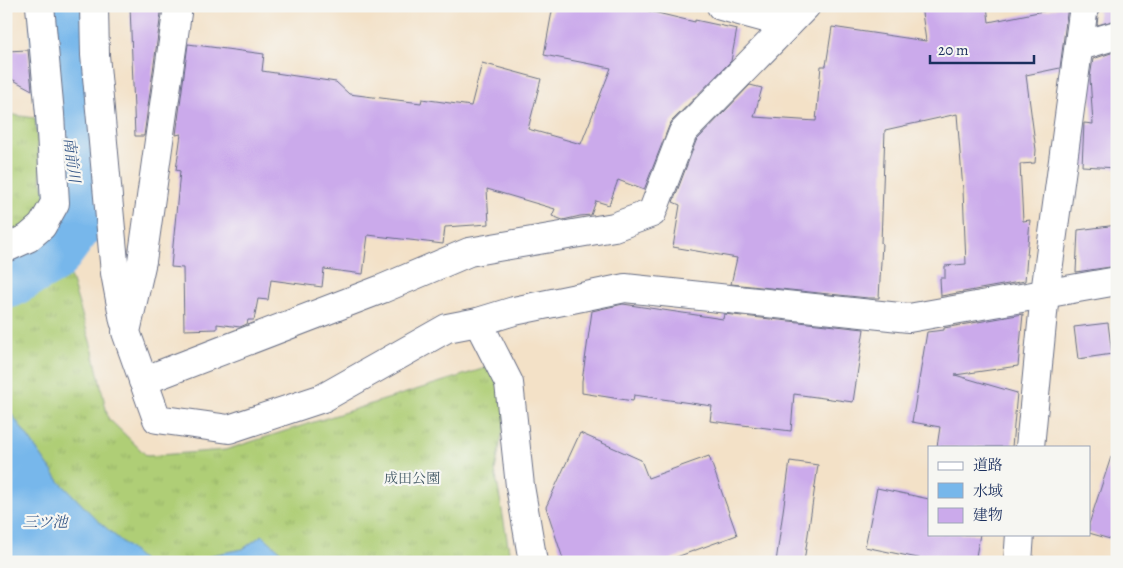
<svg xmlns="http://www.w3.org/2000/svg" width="1123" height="568" viewBox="0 0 1123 568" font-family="Alegreya,'Noto Serif JP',serif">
<defs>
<pattern id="grass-tufts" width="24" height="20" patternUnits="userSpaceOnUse" patternTransform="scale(1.25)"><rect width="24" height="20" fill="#afce76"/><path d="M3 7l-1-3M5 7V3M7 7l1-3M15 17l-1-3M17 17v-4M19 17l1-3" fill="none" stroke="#96b168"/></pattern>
</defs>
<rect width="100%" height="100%" fill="#f6f6f2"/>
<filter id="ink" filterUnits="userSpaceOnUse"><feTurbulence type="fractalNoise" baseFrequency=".02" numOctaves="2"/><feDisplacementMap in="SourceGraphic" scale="10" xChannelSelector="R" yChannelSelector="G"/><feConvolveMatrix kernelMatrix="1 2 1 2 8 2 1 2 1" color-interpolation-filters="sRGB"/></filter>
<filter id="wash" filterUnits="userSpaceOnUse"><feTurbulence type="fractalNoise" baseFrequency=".0096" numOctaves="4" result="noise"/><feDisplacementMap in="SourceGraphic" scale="20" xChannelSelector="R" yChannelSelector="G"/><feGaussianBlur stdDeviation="1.12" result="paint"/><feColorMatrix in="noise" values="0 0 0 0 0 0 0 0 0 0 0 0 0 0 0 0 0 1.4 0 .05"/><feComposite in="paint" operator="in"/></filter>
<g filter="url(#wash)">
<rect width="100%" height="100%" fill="#f3e1c7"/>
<polygon fill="url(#grass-tufts)" stroke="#657e6a" points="6,114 35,118 41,179 93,351 108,418 147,456 225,450 495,365 506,415 495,470 511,562 6,562"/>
<g fill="#77b7eb" stroke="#4973a4">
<polygon points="6,406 59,481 96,519 145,562 6,562"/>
<polygon points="262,535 286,556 287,562 200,562 212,555 243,549"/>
</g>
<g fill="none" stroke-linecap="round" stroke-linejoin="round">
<polyline stroke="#77b7eb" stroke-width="62" points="6,278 50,253 79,214 63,84 60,6"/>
</g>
<g id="blocks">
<g fill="#cbaaeb">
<polygon points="130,6 162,6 144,136 135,136"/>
<polygon points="553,6 628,6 695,22 695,20 737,29 731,61 672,121 669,126 644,190 618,180 609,205 596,201 591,215 580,216 563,220 552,216 555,209 487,189 489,224 445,227 443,244 368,235 363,274 324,269 322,287 271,280 268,300 258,299 254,320 248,320 247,324 240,327 217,324 217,329 184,330 183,268 171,267 180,171 176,170 181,134 176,135 188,44 264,54 262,71 336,82 349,94 421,103 422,99 471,106 482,63 541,79 528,129 581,144 611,68 544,55"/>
<polygon points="921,6 987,6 989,22 1068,6 1060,68 1026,75 1036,150 1035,163 1020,164 1023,221 1030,220 1025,281 941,296 940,278 945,278 945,266 966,264 963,190 957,114 885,130 881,243 882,243 879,298 868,298 731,284 737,258 673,247 680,205 673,202 696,141 750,85 762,88 754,117 816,121 821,66 826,66 832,27 926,41"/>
<polygon points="1099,6 1117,6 1117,20 1097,25"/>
<polygon points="28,50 32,90 6,76 6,51"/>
<polygon points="1117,51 1117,168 1082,166 1084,123 1093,124 1090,77 1093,59"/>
<polygon points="1117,225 1117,266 1076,272 1078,230"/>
<polygon points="623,304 723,319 724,314 864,329 853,402 794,394 791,431 710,421 712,406 634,395 633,401 582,393 582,381 592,311"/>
<polygon points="1023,314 1018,366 955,375 1017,393 1012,447 937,447 940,427 912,422 927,332 944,330 944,328"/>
<polygon points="1108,323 1112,354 1078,359 1074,327"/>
<polygon points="580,433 641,460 648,478 709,456 737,535 663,562 564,562 546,507"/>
<polygon points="1111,457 1117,458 1117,541 1089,533 1089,524"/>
<polygon points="790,461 818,465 804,562 776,562"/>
<polygon points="877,488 929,499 929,534 980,534 975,562 937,562 865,547"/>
</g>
</g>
</g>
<g filter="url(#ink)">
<use href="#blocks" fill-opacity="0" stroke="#676d83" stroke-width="1"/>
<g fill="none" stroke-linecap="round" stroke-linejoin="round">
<defs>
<g id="minor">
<polyline points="94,6 95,55 115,273 124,321"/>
<polyline points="178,6 142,261 126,332 157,419 229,429 323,398 447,328 478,322 514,311 625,288 909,318 1117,281"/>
<polyline points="721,6 788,24"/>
<polyline points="1080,46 1117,35"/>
<polyline points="6,248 28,238 42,226 55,203 50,114 40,6"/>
<polyline points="478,322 509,383 520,486 533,562"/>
<polyline points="143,381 382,289 469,252 614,227 652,213 683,132 806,6"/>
<polyline points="1030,447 1045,293 1084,6"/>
<polyline points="1018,562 1020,534"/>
</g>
</defs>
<use href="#minor" stroke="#676d83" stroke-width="30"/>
<use href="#minor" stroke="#fff" stroke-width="28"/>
</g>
</g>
<g text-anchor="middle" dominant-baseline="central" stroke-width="4.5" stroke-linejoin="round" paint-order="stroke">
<g font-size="14" fill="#405764" stroke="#f6f6f2">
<text x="412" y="478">成田公園</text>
</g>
<g font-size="15" font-style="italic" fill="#375888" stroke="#f6f6f2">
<text transform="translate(72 160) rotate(83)">南前川</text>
<text x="45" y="522">三ツ池</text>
</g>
</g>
<rect width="1123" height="568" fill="none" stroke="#f6f6f2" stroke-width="25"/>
<rect x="928" y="446" width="162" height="90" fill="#f6f6f2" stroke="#9ea6b7"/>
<rect x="938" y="462" width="25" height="8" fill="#ffffff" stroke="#9ea6b7"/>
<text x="973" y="470" font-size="15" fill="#1b2f5e">道路</text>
<rect x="938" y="483" width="25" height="15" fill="#77b7eb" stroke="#9ea6b7"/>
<text x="973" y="496" font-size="15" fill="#1b2f5e">水域</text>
<rect x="938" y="508" width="25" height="15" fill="#cbaaeb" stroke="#9ea6b7"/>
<text x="973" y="520" font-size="15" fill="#1b2f5e">建物</text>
<path d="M930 55v8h104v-8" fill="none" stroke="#1b2f5e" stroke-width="2.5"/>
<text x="938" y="55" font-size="15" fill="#1b2f5e" stroke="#f6f6f2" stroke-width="4" paint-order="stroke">20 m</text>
</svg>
